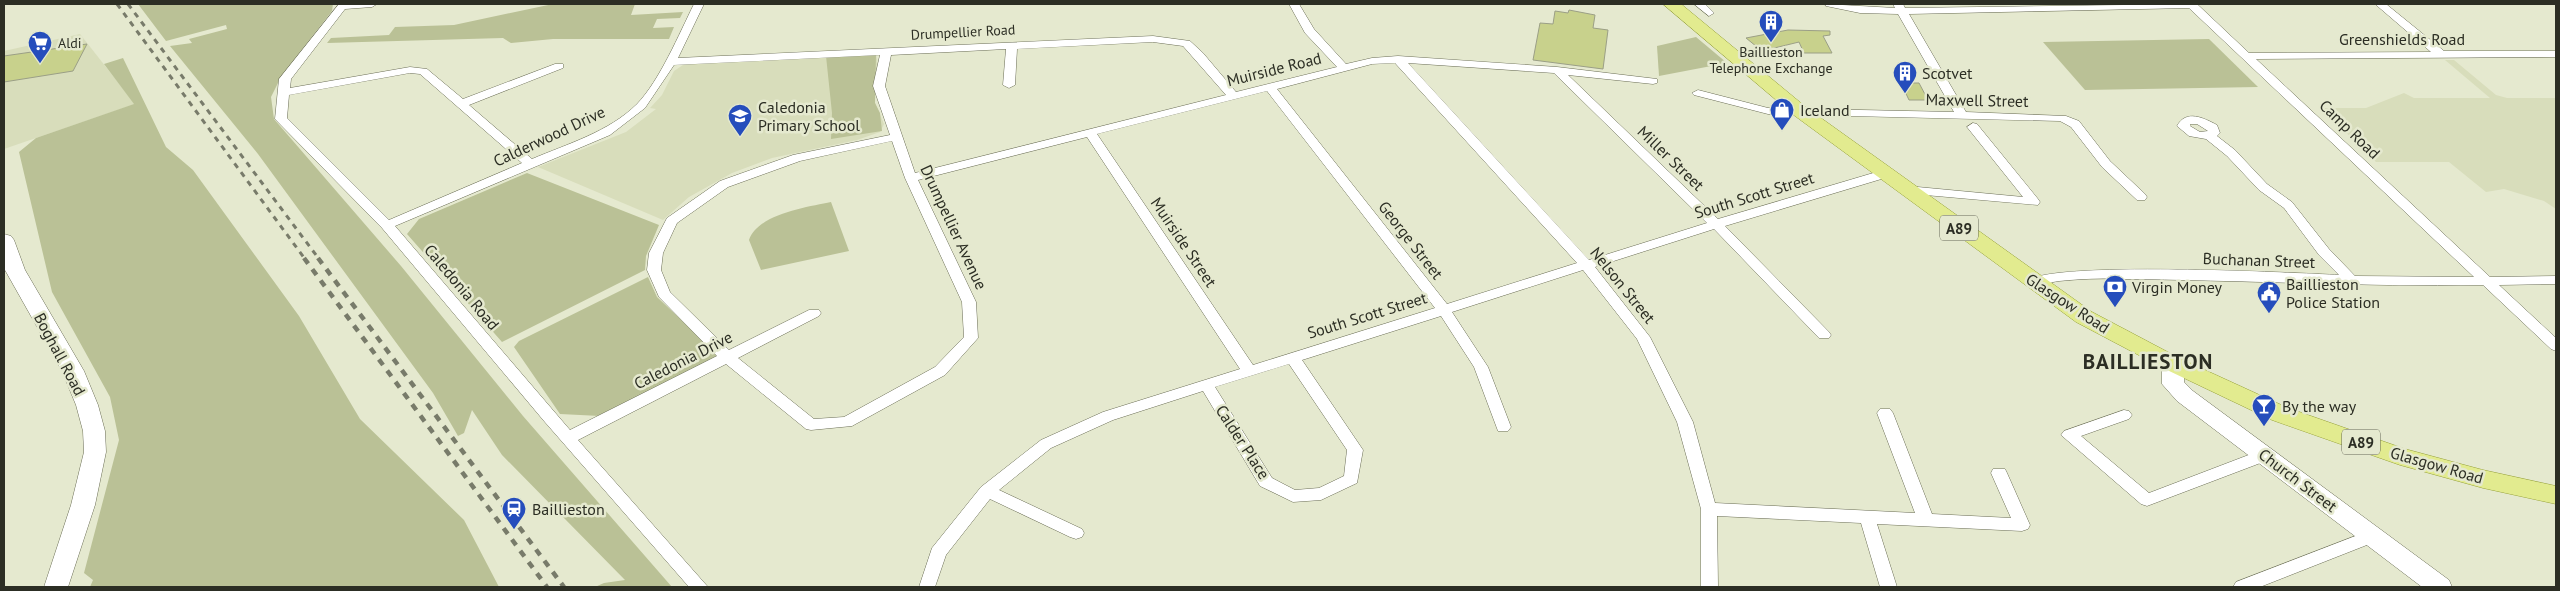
<svg xmlns="http://www.w3.org/2000/svg" width="2560" height="591" viewBox="0 0 2560 591" font-family="'PT Sans',sans-serif">
<rect width="100%" height="100%" fill="#e5e9cf"/>
<g fill="#d8ddbb">
<polygon points="80,34 135,104 4,149 4,51"/>
<polygon points="876,54 880,76 873,98 884,124 880,132 857,140 772,158 732,173 689,197 663,220 538,167 626,132 656,109 650,108 662,95 674,71 686,63"/>
<polygon points="2445,60 2454,60 2496,95 2507,98 2556,98 2556,209 2544,201 2504,189 2486,192 2449,162 2376,162 2321,108 2366,108 2404,93 2414,98 2490,98"/>
</g>
<g fill="#bac196">
<polygon points="138,4 333,4 332,11 282,75 271,97 274,119 401,266 523,416 672,587 595,587 604,583 625,580 502,455 472,410 464,433 458,436 433,393 258,154 170,46 192,43 189,39 227,29 226,25 166,41"/>
<polygon points="553,4 635,4 631,15 683,12 680,18 657,19 653,28 674,27 669,39 553,39 511,43 503,38 327,43 331,38 389,35 395,27 454,25"/>
<polygon points="1696,37 1727,63 1659,76 1657,46"/>
<polygon points="2209,39 2258,87 2085,90 2043,42"/>
<polygon points="876,54 875,103 880,113 882,131 831,139 832,113 826,56"/>
<polygon points="123,58 166,147 193,170 299,316 360,419 464,520 499,587 90,587 93,580 84,573 119,440 110,397 52,292 19,152 36,138 134,104 104,64"/>
<polygon points="527,173 659,225 646,256 645,270 502,342 407,234 419,219"/>
<path d="M831,202L849,251L761,270L749,240C758,214 807,207 831,202Z"/>
<polygon points="648,277 657,297 719,356 600,416 560,414 514,347 519,341"/>
</g>
<g fill="#c8d18c" stroke="#9b9f86">
<polygon points="1569,10 1595,15 1593,28 1608,30 1603,69 1533,60 1540,23 1553,24 1555,11 1568,13"/>
<polygon points="1788,30 1830,31 1830,35 1823,36 1832,53 1804,53 1799,42 1762,51 1746,38"/>
<polygon points="87,44 73,71 4,82 4,56"/>
<polygon points="1901,83 1919,83 1928,100 1909,100"/>
</g>
<g fill="none" stroke-linecap="round" stroke-linejoin="round">
<defs>
<g id="street">
<path d="M339,4H377L372,7L345,9L291,79L290,88L410,67L427,69L463,99L555,64H563V68L469,105L532,159C567,144 609,132 637,104C660,80 679,34 694,4H704L678,58L1153,36L1190,41L1203,53L1236,92L1337,67L1305,33L1289,4H1299L1314,29L1346,64L1372,58L1398,56L1557,67L1657,79V83L1653,84L1568,75L1718,219L1880,171H1888L1890,174L1888,177L1725,226L1829,332L1831,335L1829,338H1819L1714,229L1595,267L1650,337L1693,422L1715,503L1915,513L1877,413L1880,409H1890L1893,413L1932,514L2011,518L1991,473L1993,469H2005L2007,473L2030,525L2028,529L2022,531L1877,524L1897,587H1880L1861,523L1717,516L1718,587H1701V509L1677,422L1637,339L1583,270L1452,312L1488,367L1511,427L1508,431H1498L1474,367L1441,316L1302,360L1363,450L1357,483L1321,500L1293,502L1260,486L1203,391L1113,420L1051,448L999,490L1082,529L1084,533L1082,537L1076,539L1070,537L990,499L946,555L935,587H919L932,548L981,487L1041,440L1103,412L1240,369L1087,137L918,180L976,302L978,338L945,375L852,426L811,430L806,429L726,364L578,440L708,587H689L544,421L382,228L275,119L279,79ZM1153,42L1183,46L1226,95L915,173L885,86L891,55L1006,49L1003,85L1009,88L1015,85L1017,49ZM880,55L873,86L890,135L793,155L720,181L667,218L649,253L647,270L659,297L717,356L570,430L395,226L610,135L645,108L674,65ZM1395,63L1577,263L1447,304L1277,89L1372,64ZM1408,63L1554,73L1707,223L1589,260ZM410,73L420,74L522,163L389,220L287,118L289,95ZM1267,91L1435,308L1253,365L1097,134ZM892,141L905,178L962,302L964,337L935,367L844,417L814,419L738,358L819,316L821,313L819,310H809L729,350L670,292L661,270L663,253L677,223L728,187L800,161ZM1289,364L1347,450L1344,476L1319,488L1295,490L1272,478L1215,387Z"/>
<polygon points="1694,4 1705,4 1714,13 1709,16"/>
<path d="M1825,4L1895,8L1893,4H1903L1905,8L2197,4L2249,53L2431,52L2375,4H2386L2444,51H2556V57L2256,59L2490,277L2556,276V284L2499,285L2556,338V351L2551,349L2483,285C2362,287 2241,280 2119,279C2099,278 2079,279 2059,281C2049,282 2039,288 2029,285L2027,282C2042,260 2300,273 2339,275L2319,255L2284,208L2259,190L2227,156L2206,139L2189,136L2177,126C2186,109 2204,118 2217,125L2220,133L2217,136L2235,150L2267,184L2292,202L2329,249L2355,276L2474,277L2189,8L1909,14L1966,112L2066,116L2079,121L2110,161L2145,194L2147,197L2145,200H2137L2102,167L2071,127L2060,121L1768,114L1694,95L1692,93L1698,90L1768,108L1954,112L1898,14L1860,13L1826,6ZM2190,124H2197L2208,131L2200,132L2190,126Z"/>
<polygon points="1973,123 1977,124 2038,199 2040,202 2038,205 1903,193 1901,190 1907,186 2023,197 1967,127"/>
<polygon points="2124,410 2129,411 2132,415 2129,419 2081,436 2149,493 2259,451 2271,451 2273,455 2271,459 2147,506 2141,504 2061,435 2064,431"/>
<polygon points="2371,530 2377,531 2379,536 2377,541 2260,587 2233,587 2236,582"/>
</g>
<g id="secondary">
<polygon points="4,234 11,236 14,240 25,270 84,371 98,405 105,431 106,452 95,505 68,587 44,587 71,505 84,452 83,431 76,405 62,371 5,270"/>
<polygon points="2173,357 2180,359 2184,364 2184,382 2193,391 2449,580 2452,587 2422,587 2177,401 2162,384 2162,364 2166,359"/>
</g>
<polygon id="primary" points="1663,4 1681,4 1807,108 2092,312 2181,359 2288,408 2405,449 2483,470 2556,486 2556,504 2483,488 2400,465 2272,420 2165,369 2076,322 1795,116"/>
</defs>
<use href="#street" stroke="#6b6e56" stroke-width="1"/>
<use href="#secondary" stroke="#6b6e56" stroke-width="1"/>
<use href="#primary" stroke="#95a039" stroke-width="1"/>
<use href="#street" fill="#fff" fill-rule="evenodd"/>
<use href="#secondary" fill="#fff" fill-rule="evenodd"/>
<use href="#primary" fill="#e2eb8f" fill-rule="evenodd"/>
<g stroke="#787b6a" stroke-width="3" stroke-dasharray="5.5 5.5" stroke-linecap="butt">
<polyline points="117,4 305,259"/>
<polyline points="128,4 319,259"/>
</g>
<g stroke="#787b6a" stroke-width="4.5" stroke-dasharray="7 7" stroke-linecap="butt">
<polyline points="304,258 547,587"/>
<polyline points="318,258 564,587"/>
</g>
</g>
<defs>
<symbol id="building-pin" viewBox="-11 -11 22 30"><path d="M0 17L-7.5 6A9.5 9.5 0 1 1 7.5 6Z" fill="#254dbc" stroke="#e5e9cf"/><path d="M-4-6H4V6H1V3H-1V6H-4ZM-2.5-4.3h1.7v1.8h-1.7ZM.8-4.3h1.7v1.8H.8ZM-2.5-1h1.7V.8h-1.7ZM.8-1h1.7V.8H.8Z" fill="#fff"/></symbol>
<symbol id="supermarket-pin" viewBox="-11 -11 22 30"><path d="M0 17L-7.5 6A9.5 9.5 0 1 1 7.5 6Z" fill="#254dbc" stroke="#e5e9cf"/><path d="M-6-5.5h2.5l.6 2H6L4.5 2H-2.5L-4.4-4H-6ZM-1.5 3.2a1.3 1.3 0 1 0 .1 0ZM3 3.2a1.3 1.3 0 1 0 .1 0Z" fill="#fff"/></symbol>
<symbol id="shop-pin" viewBox="-11 -11 22 30"><path d="M0 17L-7.5 6A9.5 9.5 0 1 1 7.5 6Z" fill="#254dbc" stroke="#e5e9cf"/><path d="M-5-2.5h2.3a2.7 3.5 0 0 1 5.4 0H5L5.5 6h-11ZM-1.5-2.5h3a1.5 2.3 0 0 0-3 0Z" fill="#fff"/></symbol>
<symbol id="school-pin" viewBox="-11 -11 22 30"><path d="M0 17L-7.5 6A9.5 9.5 0 1 1 7.5 6Z" fill="#254dbc" stroke="#e5e9cf"/><path d="M0-5L7-2L0 1L-7-2ZM-4 1L0 2.5L4 1V4Q0 6-4 4Z" fill="#fff"/></symbol>
<symbol id="bank-pin" viewBox="-11 -11 22 30"><path d="M0 17L-7.5 6A9.5 9.5 0 1 1 7.5 6Z" fill="#254dbc" stroke="#e5e9cf"/><path d="M-6-4H6V4H-6ZM0-2.3a2.3 2.3 0 1 0 0 4.6a2.3 2.3 0 1 0 0-4.6Z" fill="#fff"/></symbol>
<symbol id="civic-pin" viewBox="-11 -11 22 30"><path d="M0 17L-7.5 6A9.5 9.5 0 1 1 7.5 6Z" fill="#254dbc" stroke="#e5e9cf"/><path d="M-.6-6.5H3V-4.5H.6V-3L4-1V1h2V6H-6V1h2V-1L-.6-3ZM-1.2 2.5V6h2.4V2.5Z" fill="#fff"/></symbol>
<symbol id="bar-pin" viewBox="-11 -11 22 30"><path d="M0 17L-7.5 6A9.5 9.5 0 1 1 7.5 6Z" fill="#254dbc" stroke="#e5e9cf"/><path d="M-6-5H6L.8 .8V4.5H3.5V6h-7V4.5H-.8V.8Z" fill="#fff"/></symbol>
<symbol id="station-pin" viewBox="-11 -11 22 30"><path d="M0 17L-7.5 6A9.5 9.5 0 1 1 7.5 6Z" fill="#254dbc" stroke="#e5e9cf"/><path d="M-3-6H3Q5-6 5-4V2Q5 4 3 4L4.5 6H3L1.5 4h-3L-3 6H-4.5L-3 4Q-5 4-5 2V-4Q-5-6-3-6ZM-3.5-4v3h7v-3ZM-3.5 1v1.5H-2V1ZM2 1v1.5H3.5V1Z" fill="#fff"/></symbol>
</defs>
<g fill-rule="evenodd">
<use href="#building-pin" x="1757" y="8" width="28" height="38"/>
<use href="#supermarket-pin" x="26" y="29" width="28" height="38"/>
<use href="#building-pin" x="1891" y="59" width="28" height="38"/>
<use href="#shop-pin" x="1768" y="96" width="28" height="38"/>
<use href="#school-pin" x="726" y="102" width="28" height="38"/>
<use href="#bank-pin" x="2101" y="273" width="28" height="38"/>
<use href="#civic-pin" x="2255" y="279" width="28" height="38"/>
<use href="#bar-pin" x="2250" y="392" width="28" height="38"/>
<use href="#station-pin" x="500" y="495" width="28" height="38"/>
</g>
<g text-anchor="middle" dominant-baseline="central" stroke-width="5" stroke-linejoin="round" paint-order="stroke">
<g font-size="14" fill="#2c2e24" stroke="#e5e9cf">
<text transform="translate(963 32) rotate(-3)">Drumpellier Road</text>
</g>
<g font-size="14" fill="#2c2e24" stroke="#e5e9cf" text-anchor="start">
<text x="58" y="43">Aldi</text>
<text x="1771" y="52" text-anchor="middle">Baillieston<tspan x="1771" dy="16">Telephone Exchange</tspan></text>
</g>
<g fill="#e5e9cf" stroke="#646657" stroke-width="1">
<rect x="1940" y="215.5" width="38" height="25" rx="4"/>
<rect x="2342" y="429.5" width="38" height="25" rx="4"/>
</g>
<g font-size="15" font-weight="bold" fill="#2c2e24">
<text x="1959" y="228">A89</text>
<text x="2361" y="442">A89</text>
</g>
<g font-size="16" fill="#2c2e24" stroke="#e5e9cf">
<text x="2402" y="39">Greenshields Road</text>
<text transform="translate(1274 69) rotate(-14)">Muirside Road</text>
<text transform="translate(1977 100) rotate(1)">Maxwell Street</text>
<text transform="translate(2350 129) rotate(44)">Camp Road</text>
<text transform="translate(549 136) rotate(-25)">Calderwood Drive</text>
<text transform="translate(1671 158) rotate(44)">Miller Street</text>
<text transform="translate(1754 195) rotate(-17)">South Scott Street</text>
<text transform="translate(954 227) rotate(65)">Drumpellier Avenue</text>
<text transform="translate(1411 240) rotate(52)">George Street</text>
<text transform="translate(1184 242) rotate(56)">Muirside Street</text>
<text transform="translate(2259 260) rotate(2)">Buchanan Street</text>
<text transform="translate(1623 285) rotate(51)">Nelson Street</text>
<text transform="translate(462 287) rotate(50)">Caledonia Road</text>
<text transform="translate(2068 303) rotate(33)">Glasgow Road</text>
<text transform="translate(1367 315) rotate(-17)">South Scott Street</text>
<text transform="translate(60 354) rotate(62)">Boghall Road</text>
<text transform="translate(683 360) rotate(-27)">Caledonia Drive</text>
<text transform="translate(1243 442) rotate(57)">Calder Place</text>
<text transform="translate(2437 465) rotate(16)">Glasgow Road</text>
<text transform="translate(2298 480) rotate(37)">Church Street</text>
</g>
<g font-size="16" fill="#2c2e24" stroke="#e5e9cf" text-anchor="start">
<text x="1922" y="73">Scotvet</text>
<text x="758" y="107">Caledonia<tspan x="758" dy="18">Primary School</tspan></text>
<text x="1800" y="110">Iceland</text>
<text x="2286" y="284">Baillieston<tspan x="2286" dy="18">Police Station</tspan></text>
<text x="2132" y="287">Virgin Money</text>
<text x="2282" y="406">By the way</text>
<text x="532" y="509">Baillieston</text>
</g>
<g font-size="21" font-weight="bold" letter-spacing="1" fill="#2c2e24" stroke="#e5e9cf">
<text x="2148" y="361">BAILLIESTON</text>
</g>
</g>
<rect width="2560" height="591" fill="none" stroke="#2c2e24" stroke-width="10"/>
</svg>
